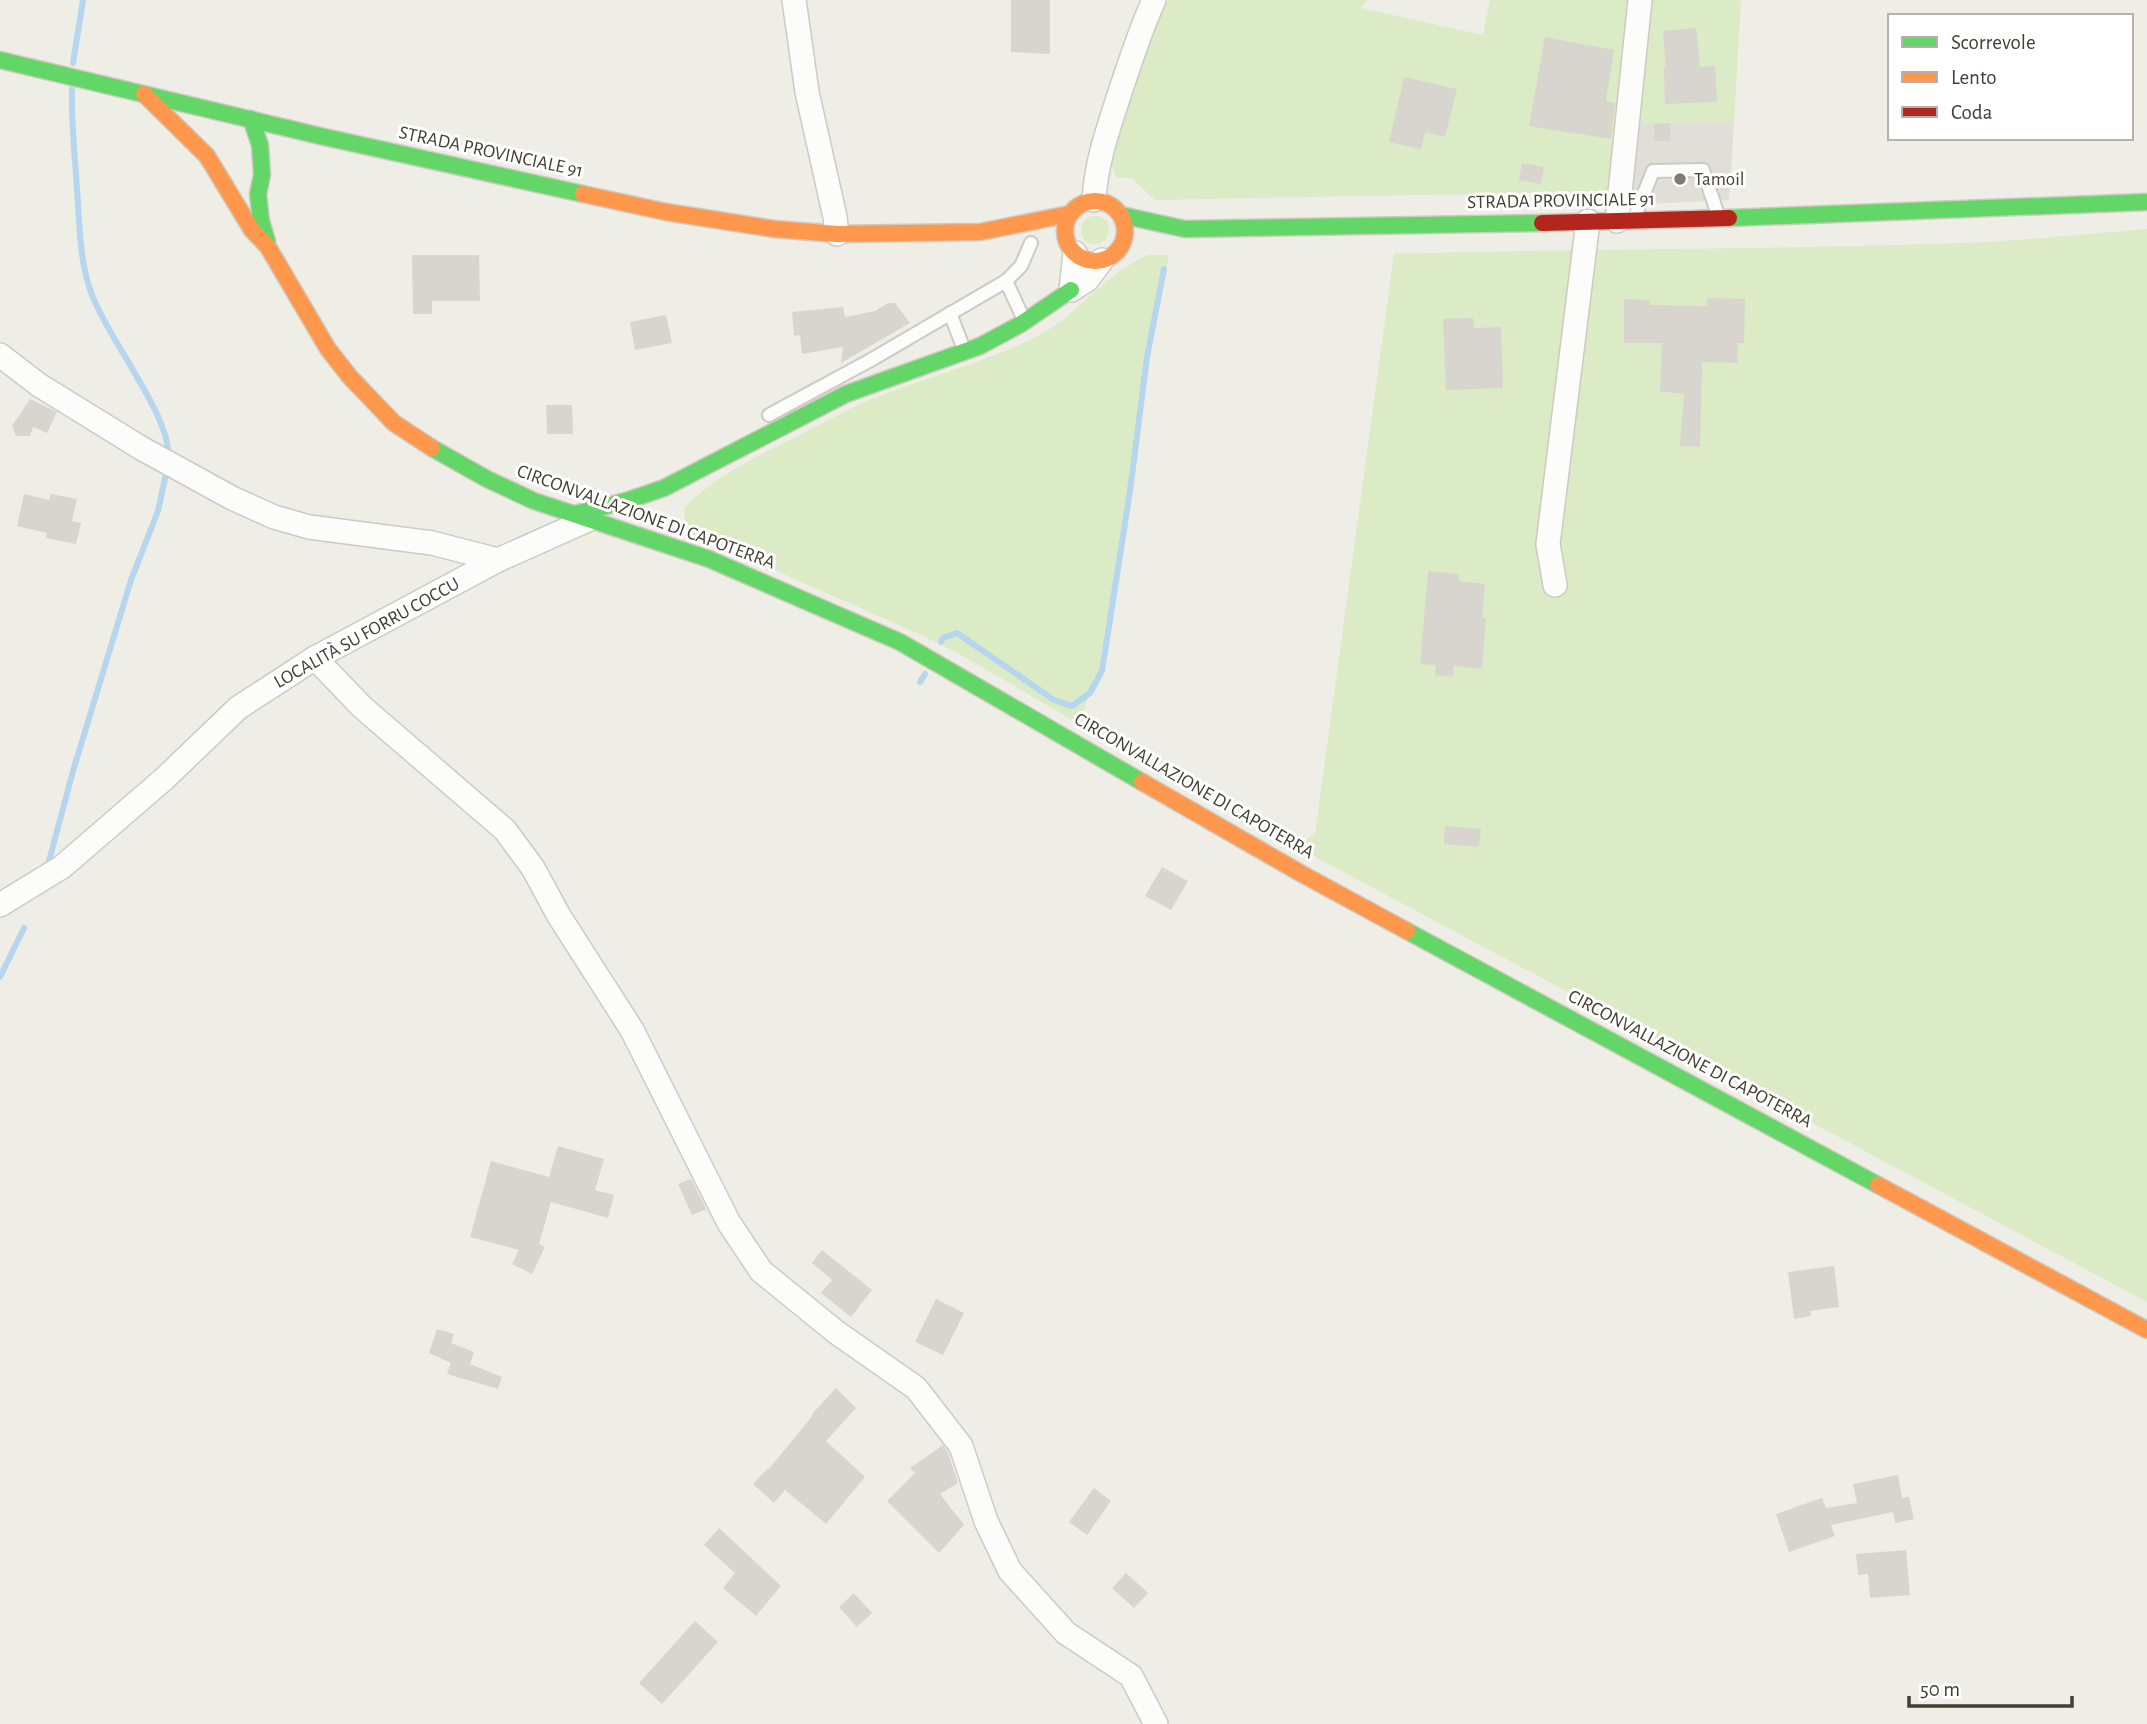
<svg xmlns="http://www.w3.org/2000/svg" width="2147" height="1724" viewBox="0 0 2147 1724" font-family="'Alegreya Sans',sans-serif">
<rect width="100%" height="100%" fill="#eeede6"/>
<polygon fill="#e1ded7" points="1734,122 1729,200 1628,205 1633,123"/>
<g fill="#daebc5">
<path d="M1169,0H1368L1361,8L1483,35L1490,0H1741L1734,122L1633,123L1625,191L1155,200L1132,178L1116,177C1114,172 1112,166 1111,161C1109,134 1153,23 1169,0Z"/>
<circle cx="1095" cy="230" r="14"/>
<path d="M2147,229V1302L1295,846L1315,834L1394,254C1583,248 1773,250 1962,243C2024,241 2085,234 2147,229Z"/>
<path d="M1148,255H1169L1147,357L1130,491L1102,671L1090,693L1079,724L956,652L917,633L693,534L685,522L684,508C712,479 749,460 786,442C814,428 843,411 872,399C925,378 980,364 1032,339C1076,318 1103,275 1148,255Z"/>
</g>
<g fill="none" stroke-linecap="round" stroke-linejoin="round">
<g stroke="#b5d6ee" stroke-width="6">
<polyline points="73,63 83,0"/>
<path d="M72,89C71,123 75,156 77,190C80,226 79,261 92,295C107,337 173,419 168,458"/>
<polyline points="941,642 943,638 957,633 1054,700 1072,706 1090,693 1102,671 1130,491 1147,357 1164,269"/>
<polyline points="920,682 925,674"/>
<polyline points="49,861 73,771 131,580 158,511 167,469"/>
<polyline points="0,977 24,928"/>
</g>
</g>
<g fill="#d8d5cf">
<polygon points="1011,0 1050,0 1050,54 1011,52"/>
<polygon points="1696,28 1700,67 1715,66 1717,102 1665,104 1664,68 1666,68 1663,31"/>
<polygon points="1545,37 1614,50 1606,101 1615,103 1611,139 1529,126"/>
<polygon points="1404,77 1457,89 1445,137 1425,132 1421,149 1389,142"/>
<polygon points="1671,123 1670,141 1654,141 1654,124"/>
<polygon points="1522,163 1544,167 1541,184 1519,180"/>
<polygon points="412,255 479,255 480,301 432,301 432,314 413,314"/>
<polygon points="1707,298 1745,299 1744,343 1738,343 1737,363 1702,362 1700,447 1680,446 1684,394 1660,391 1662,343 1624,343 1624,299 1650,300 1650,305 1707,306"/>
<polygon points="888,303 895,303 910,323 841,363 843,347 802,354 800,335 794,336 792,312 843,307 845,317 875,311"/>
<polygon points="666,315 672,343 635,350 630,322"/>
<polygon points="1473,318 1474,328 1501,327 1503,388 1446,390 1443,319"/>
<polygon points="30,399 57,412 47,433 33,427 30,436 16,436 12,426"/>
<polygon points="546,405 572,405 573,434 547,434"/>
<polygon points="24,494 49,500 51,494 77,499 72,521 81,523 76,544 46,538 47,533 17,526"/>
<polygon points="1428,571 1459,574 1459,581 1485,584 1482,618 1486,619 1482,669 1454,666 1453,677 1435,675 1436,665 1420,664"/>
<polygon points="1445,826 1481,829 1479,847 1444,844"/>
<polygon points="1162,867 1188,881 1171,910 1145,896"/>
<polygon points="558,1146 604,1159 595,1190 614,1195 608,1218 551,1202 539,1244 545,1247 532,1274 512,1264 519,1250 470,1237 491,1161 549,1177"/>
<polygon points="691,1179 706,1209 692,1215 678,1184"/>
<polygon points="822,1250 872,1290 851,1317 821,1293 832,1280 812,1263"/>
<polygon points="1834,1266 1839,1307 1810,1311 1811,1316 1794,1319 1788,1272"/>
<polygon points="936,1299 964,1313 943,1355 915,1342"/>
<polygon points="437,1329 454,1334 451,1343 474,1352 470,1364 502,1377 498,1389 447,1374 451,1363 429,1353"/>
<polygon points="836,1388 856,1408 826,1441 865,1477 826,1524 785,1490 774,1503 753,1484 768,1468 769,1469 813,1415 812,1414"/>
<polygon points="943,1445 948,1453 958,1483 940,1494 964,1525 939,1553 887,1501 915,1473 910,1468"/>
<polygon points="1898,1475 1902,1498 1909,1497 1914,1519 1895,1523 1893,1512 1831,1525 1835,1536 1789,1552 1776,1514 1822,1498 1826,1508 1857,1503 1853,1484"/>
<polygon points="1094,1488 1111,1501 1087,1535 1069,1522"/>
<polygon points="719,1528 781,1586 756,1616 723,1588 735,1573 704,1545"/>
<polygon points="1906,1550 1910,1595 1870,1598 1868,1574 1858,1575 1856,1554"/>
<polygon points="1126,1573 1148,1593 1134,1608 1112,1588"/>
<polygon points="854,1593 872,1613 857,1627 839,1607"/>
<polygon points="695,1621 718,1642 662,1704 639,1683"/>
</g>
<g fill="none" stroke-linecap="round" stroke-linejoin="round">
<defs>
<g id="lane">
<polyline points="1635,216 1653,171 1703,170 1718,215"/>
<polyline points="1006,281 1024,320"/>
<polyline points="950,313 965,352"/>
<polyline points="769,415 869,361 1006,281 1021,266 1031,243"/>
</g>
<g id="street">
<polyline points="794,0 807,92 835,217 837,234"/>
<path d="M1094,200C1096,160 1110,124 1122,86C1132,57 1141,28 1154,0"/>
<polyline points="1617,221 1640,0"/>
<polyline points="1071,290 1087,280 1102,260"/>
<polyline points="1071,290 1075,253"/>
<polyline points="0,355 39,385 141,448 232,498 274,517 309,527 432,543 498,560"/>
<polyline points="1555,585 1548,544 1588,221"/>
<polyline points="315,658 362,707 505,830 533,868 559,916 632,1030 729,1223 761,1271 836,1332 916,1388 961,1446 986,1521 1010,1571 1066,1633 1131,1676 1156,1724"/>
<polyline points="0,905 62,867 164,779 238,708 315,658 498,560 590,519"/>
</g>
<g id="fast">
<polyline points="0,60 320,136 583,194"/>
<polyline points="251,119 260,145 262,175 258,194 261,221 267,241"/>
<polyline points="1121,215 1185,229 1542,223"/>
<polyline points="1729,218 2147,202"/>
<polyline points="432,448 487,479 534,501 709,559 900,642 1142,782"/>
<polyline points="575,514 626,501 664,488 846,394 980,346 1021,324 1071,290"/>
<polyline points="1407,931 1878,1185"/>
</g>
<g id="slow">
<polyline points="144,94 207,156 252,230 268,247 328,349 350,377 394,423 432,448"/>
<polyline points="583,194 666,212 774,229 837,234 980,232 1070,214"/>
<circle cx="1095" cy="231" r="30"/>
<polyline points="1142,782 1302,874 1407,931"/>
<polyline points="1878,1185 2147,1330"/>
</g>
<polyline id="jam" points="1542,223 1729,218"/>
</defs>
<use href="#lane" stroke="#cccac4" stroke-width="16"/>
<use href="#street" stroke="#cccac4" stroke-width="26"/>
<use href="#fast" stroke="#cecabd" stroke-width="19"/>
<use href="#slow" stroke="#cecabd" stroke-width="19"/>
<use href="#jam" stroke="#cecabd" stroke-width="19"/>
<use href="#lane" stroke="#fcfcfb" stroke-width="12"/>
<use href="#street" stroke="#fcfcfb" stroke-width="23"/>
<use href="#fast" stroke="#63d668" stroke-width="16"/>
<use href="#slow" stroke="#ff974d" stroke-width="16"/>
<use href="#jam" stroke="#b3261e" stroke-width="16"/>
</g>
<circle fill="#807b72" stroke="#fff" stroke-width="2.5" cx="1680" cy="179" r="7"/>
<g text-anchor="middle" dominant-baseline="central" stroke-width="6" stroke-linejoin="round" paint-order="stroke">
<g font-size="19" fill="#443e33" stroke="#fff">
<text transform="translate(491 152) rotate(12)">STRADA PROVINCIALE 91</text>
<text transform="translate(1561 201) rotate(-1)">STRADA PROVINCIALE 91</text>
<text transform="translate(646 517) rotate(20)">CIRCONVALLAZIONE DI CAPOTERRA</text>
<text transform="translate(367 633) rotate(-29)">LOCALITÀ SU FORRU COCCU</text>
<text transform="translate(1194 786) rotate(30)">CIRCONVALLAZIONE DI CAPOTERRA</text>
<text transform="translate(1690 1059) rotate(28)">CIRCONVALLAZIONE DI CAPOTERRA</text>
</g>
<g font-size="19" fill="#443e33" stroke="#fff" text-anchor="start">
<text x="1694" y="179">Tamoil</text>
</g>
</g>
<rect x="1888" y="14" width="245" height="126" fill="#ffffff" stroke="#b4b2ad" stroke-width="2"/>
<rect x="1902" y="37" width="35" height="10" fill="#63d668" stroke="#b4b2ad" stroke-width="2"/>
<text x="1951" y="49" font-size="21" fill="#443e33">Scorrevole</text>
<rect x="1902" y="72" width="35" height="10" fill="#ff974d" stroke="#b4b2ad" stroke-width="2"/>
<text x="1951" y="84" font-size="21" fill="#443e33">Lento</text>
<rect x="1902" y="107" width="35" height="10" fill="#b3261e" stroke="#b4b2ad" stroke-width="2"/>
<text x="1951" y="119" font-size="21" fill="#443e33">Coda</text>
<path d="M1909 1696v10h163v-10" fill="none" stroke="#443e33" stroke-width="3.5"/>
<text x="1920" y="1696" font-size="21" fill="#443e33" stroke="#ffffff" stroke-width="5" paint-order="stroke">50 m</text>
</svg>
